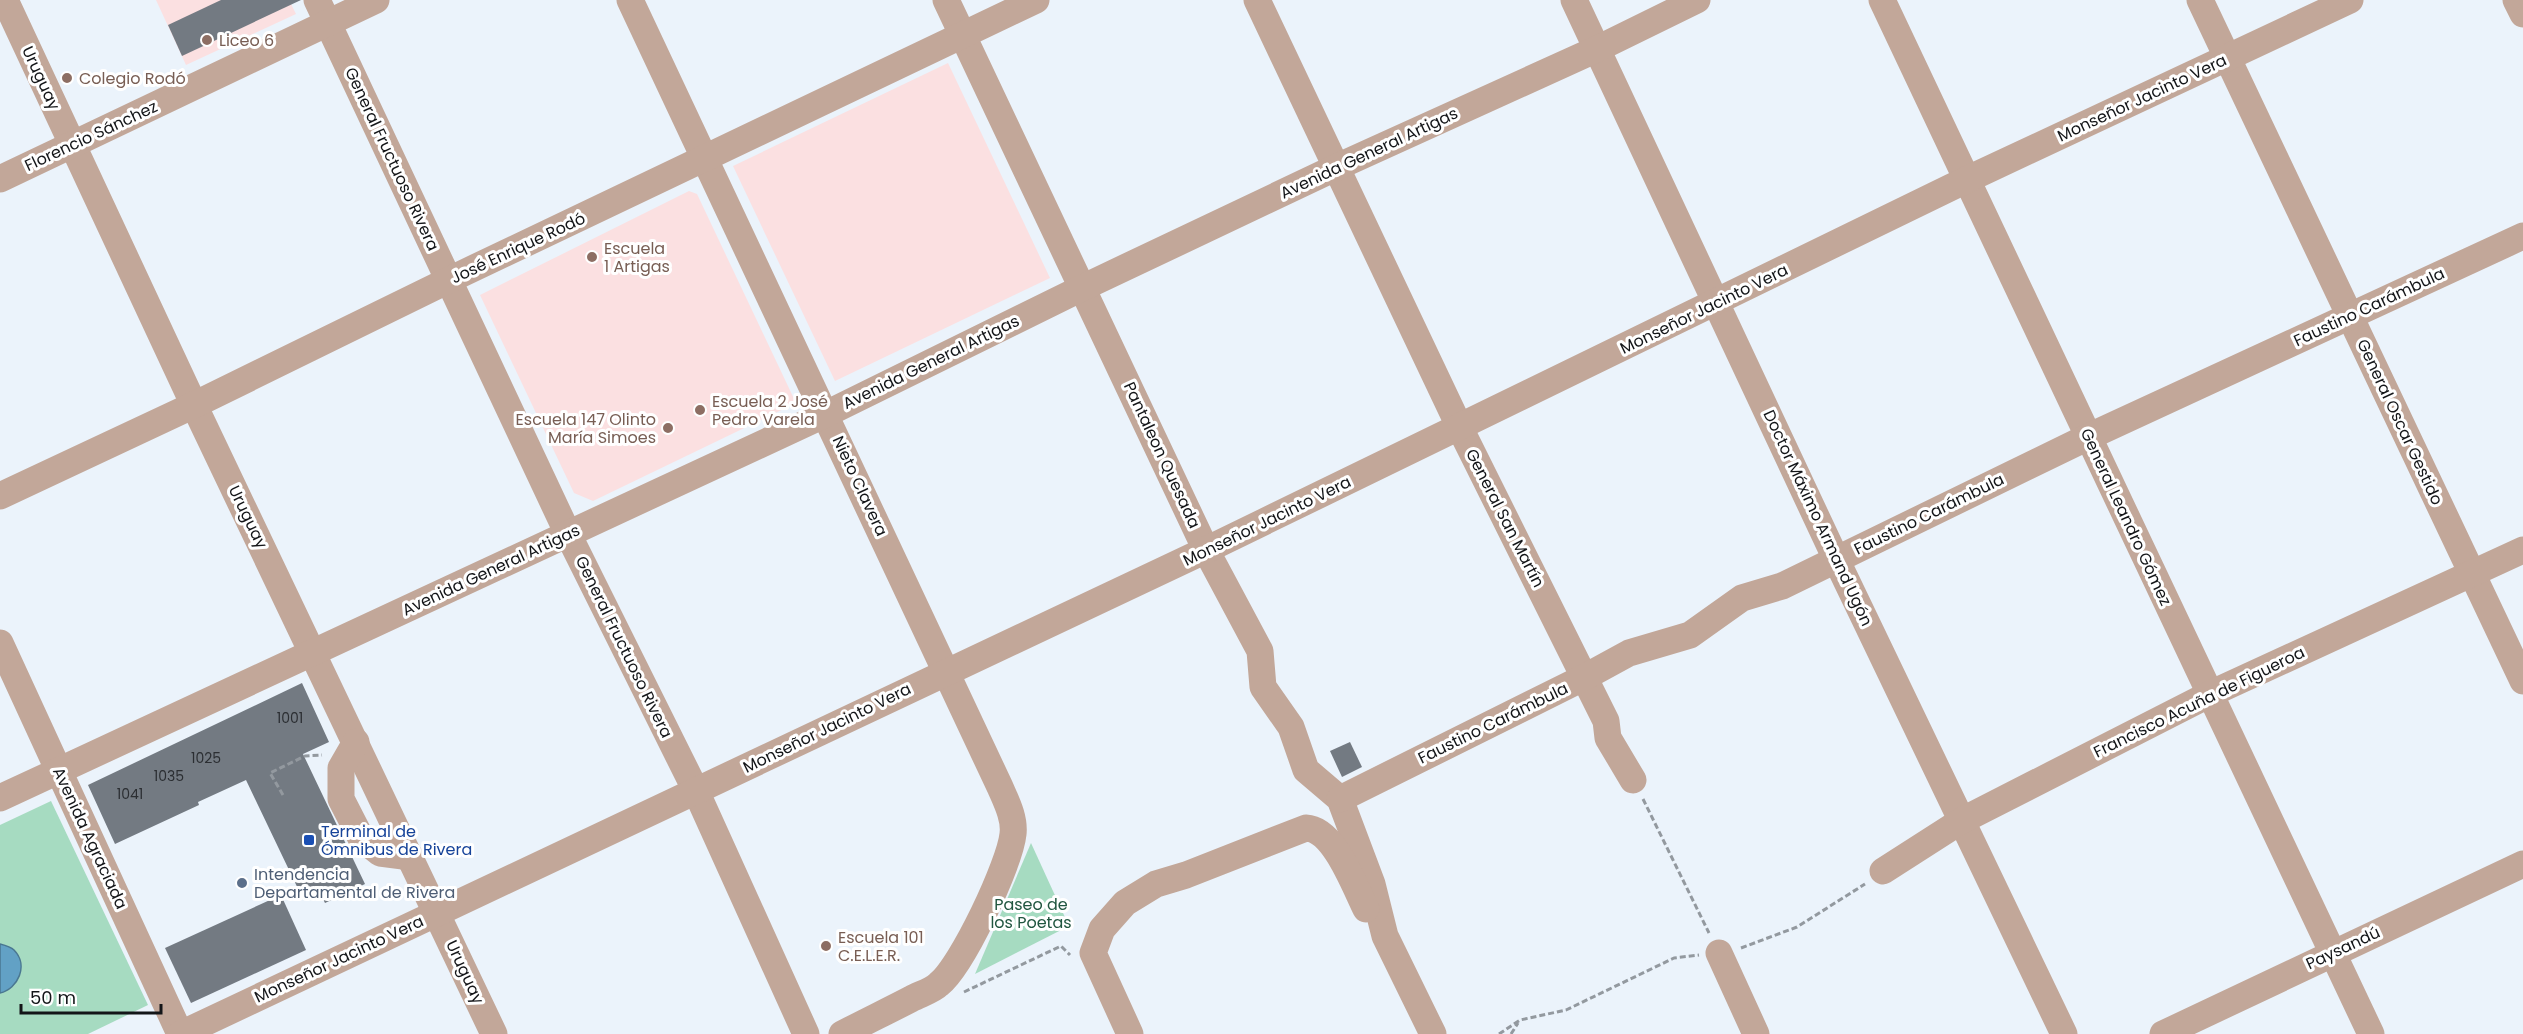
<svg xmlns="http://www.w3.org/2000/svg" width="2523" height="1034" viewBox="0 0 2523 1034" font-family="Poppins,sans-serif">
<rect width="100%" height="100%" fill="#ebf3fb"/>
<g fill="#fbe0e1">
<polygon points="156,0 289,0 296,14 186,65"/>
<polygon points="948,63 1050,278 835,381 733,166"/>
<polygon points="689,191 697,194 796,403 593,501 574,493 480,295"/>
</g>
<g fill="#a6dbc1">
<polygon points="51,801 148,1005 88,1034 0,1034 0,825"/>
<polygon points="1031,843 1069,926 975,974"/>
</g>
<path fill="#62a1c5" stroke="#4a7791" stroke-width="1.5" d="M0,944C4,945 11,947 14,950C29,965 18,989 0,993Z"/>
<g fill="#737a82">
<polygon points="221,0 301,0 182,56 168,25"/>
<polygon points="302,683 329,742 303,754 365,884 325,903 317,887 301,895 246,780 198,802 199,805 115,844 88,785"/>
<polygon points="1350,742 1362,767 1342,777 1330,751"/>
<polygon points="281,895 306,950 191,1003 165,948"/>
</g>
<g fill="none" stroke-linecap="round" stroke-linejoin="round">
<g stroke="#93999f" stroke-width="3" stroke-dasharray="6 3" stroke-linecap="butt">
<polyline points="283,795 270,773 305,756 322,755"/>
<polyline points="1643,799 1709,933"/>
<polyline points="1741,948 1797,927 1865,884"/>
<polyline points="964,992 1061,946 1070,955"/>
<polyline points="1499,1034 1520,1020 1566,1010 1674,958 1699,955"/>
<polyline points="1511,1034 1518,1023"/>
</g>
<g stroke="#c2a799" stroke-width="27">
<polyline points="5,0 194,405 494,1034"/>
<polyline points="317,0 568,534 696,791 806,1034"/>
<path d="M630,0L1000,787C1006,801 1015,818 1013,834C1010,864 962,966 939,984C932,991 920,994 911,999C888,1011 865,1022 842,1034"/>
<polyline points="946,0 1206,550 1260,651 1263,687 1291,727 1306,770 1340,799 1372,884 1385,936 1433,1034"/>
<polyline points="1257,0 1460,428 1606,721 1608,738 1633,780"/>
<polyline points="1574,0 1836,559 2064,1034"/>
<polyline points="1882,0 2371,1034"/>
<polyline points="2200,0 2523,681"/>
<polyline points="2516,0 2523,14"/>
<polyline points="0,179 376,0"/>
<polyline points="0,496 194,405 449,280 1036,0"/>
<polyline points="0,643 180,1034"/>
<polyline points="356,742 341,768 341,799 361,838 380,853 411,857"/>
<polyline points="0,798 826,414 1082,288 1337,167 1597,49 1697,0"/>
<polyline points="1340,799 1585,677 1629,653 1690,635 1742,598 1782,586 2088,437 2523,236"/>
<polyline points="1883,871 1961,821 2210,694 2523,550"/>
<polyline points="1719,953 1756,1034"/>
<polyline points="181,1034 1206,550 1966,180 2350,0"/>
<path d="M1130,1034L1093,953L1102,929L1125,903L1156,884L1186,875L1306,828C1334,829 1354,885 1366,909"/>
<polyline points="2163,1034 2523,864"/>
</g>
</g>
<g fill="#8d6e63" stroke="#fff" stroke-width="2">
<circle cx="207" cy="40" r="6"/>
<circle cx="67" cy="78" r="6"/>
<circle cx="592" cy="257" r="6"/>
<circle cx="700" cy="410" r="6"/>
<circle cx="668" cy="428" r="6"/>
<circle cx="826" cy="946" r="6"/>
</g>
<rect fill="#1a4fb4" stroke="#fff" stroke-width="2" x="303" y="834" width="12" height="12" rx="3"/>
<circle fill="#5c6f8a" stroke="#fff" stroke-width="2" cx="242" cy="883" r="6"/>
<g text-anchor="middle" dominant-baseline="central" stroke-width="6" stroke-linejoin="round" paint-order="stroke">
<g font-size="14" fill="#2b2e32">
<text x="290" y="718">1001</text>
<text x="206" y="758">1025</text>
<text x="169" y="776">1035</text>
<text x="130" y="794">1041</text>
</g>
<g font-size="16" fill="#785e54" stroke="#fff" text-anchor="start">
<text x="219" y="40">Liceo 6</text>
<text x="79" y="78">Colegio Rodó</text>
<text x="604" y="248">Escuela<tspan x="604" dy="18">1 Artigas</tspan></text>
<text x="712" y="401">Escuela 2 José<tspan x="712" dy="18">Pedro Varela</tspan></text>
<text x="656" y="419" text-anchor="end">Escuela 147 Olinto<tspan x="656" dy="18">María Simoes</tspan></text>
<text x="838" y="937">Escuela 101<tspan x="838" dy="18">C.E.L.E.R.</tspan></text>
</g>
<g font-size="16" fill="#131518" stroke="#fff">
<text transform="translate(41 78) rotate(65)">Uruguay</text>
<text transform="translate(2142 98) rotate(-25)">Monseñor Jacinto Vera</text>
<text transform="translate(91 136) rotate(-25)">Florencio Sánchez</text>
<text transform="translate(1369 153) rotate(-25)">Avenida General Artigas</text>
<text transform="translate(392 159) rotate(65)">General Fructuoso Rivera</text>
<text transform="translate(518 248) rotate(-25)">José Enrique Rodó</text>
<text transform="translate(2369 307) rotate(-25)">Faustino Carámbula</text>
<text transform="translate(1704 309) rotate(-26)">Monseñor Jacinto Vera</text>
<text transform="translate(931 362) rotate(-26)">Avenida General Artigas</text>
<text transform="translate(2400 422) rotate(65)">General Oscar Gestido</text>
<text transform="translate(1162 455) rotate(65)">Pantaleon Quesada</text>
<text transform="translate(860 486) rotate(65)">Nieto Clavera</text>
<text transform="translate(1929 514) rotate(-26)">Faustino Carámbula</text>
<text transform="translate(248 517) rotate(64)">Uruguay</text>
<text transform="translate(2126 517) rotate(65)">General Leandro Gómez</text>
<text transform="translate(1505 518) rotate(63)">General San Martín</text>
<text transform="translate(1818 518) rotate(65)">Doctor Máximo Armand Ugón</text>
<text transform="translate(1267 521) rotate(-26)">Monseñor Jacinto Vera</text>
<text transform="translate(491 570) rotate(-25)">Avenida General Artigas</text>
<text transform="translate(624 647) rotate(64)">General Fructuoso Rivera</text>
<text transform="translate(2199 702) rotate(-26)">Francisco Acuña de Figueroa</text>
<text transform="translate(1493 723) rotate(-26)">Faustino Carámbula</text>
<text transform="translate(827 728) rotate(-26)">Monseñor Jacinto Vera</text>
<text transform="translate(90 838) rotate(65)">Avenida Agraciada</text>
<text transform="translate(2343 948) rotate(-25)">Paysandú</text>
<text transform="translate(339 959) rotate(-25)">Monseñor Jacinto Vera</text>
<text transform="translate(465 972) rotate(65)">Uruguay</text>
</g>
<g font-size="16" fill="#164399" stroke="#fff" text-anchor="start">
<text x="321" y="831">Terminal de<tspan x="321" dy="18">Ómnibus de Rivera</tspan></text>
</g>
<g font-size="16" fill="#4e5e75" stroke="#fff" text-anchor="start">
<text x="254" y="874">Intendencia<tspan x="254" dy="18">Departamental de Rivera</tspan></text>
</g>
<g font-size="16" fill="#215640" stroke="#fff">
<text x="1031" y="904">Paseo de<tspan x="1031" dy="18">los Poetas</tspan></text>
</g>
</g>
<path d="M21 1004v9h140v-9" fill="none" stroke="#131518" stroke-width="3"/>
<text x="30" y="1004" font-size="18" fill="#131518" stroke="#ffffff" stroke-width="4.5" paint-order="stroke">50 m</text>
</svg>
